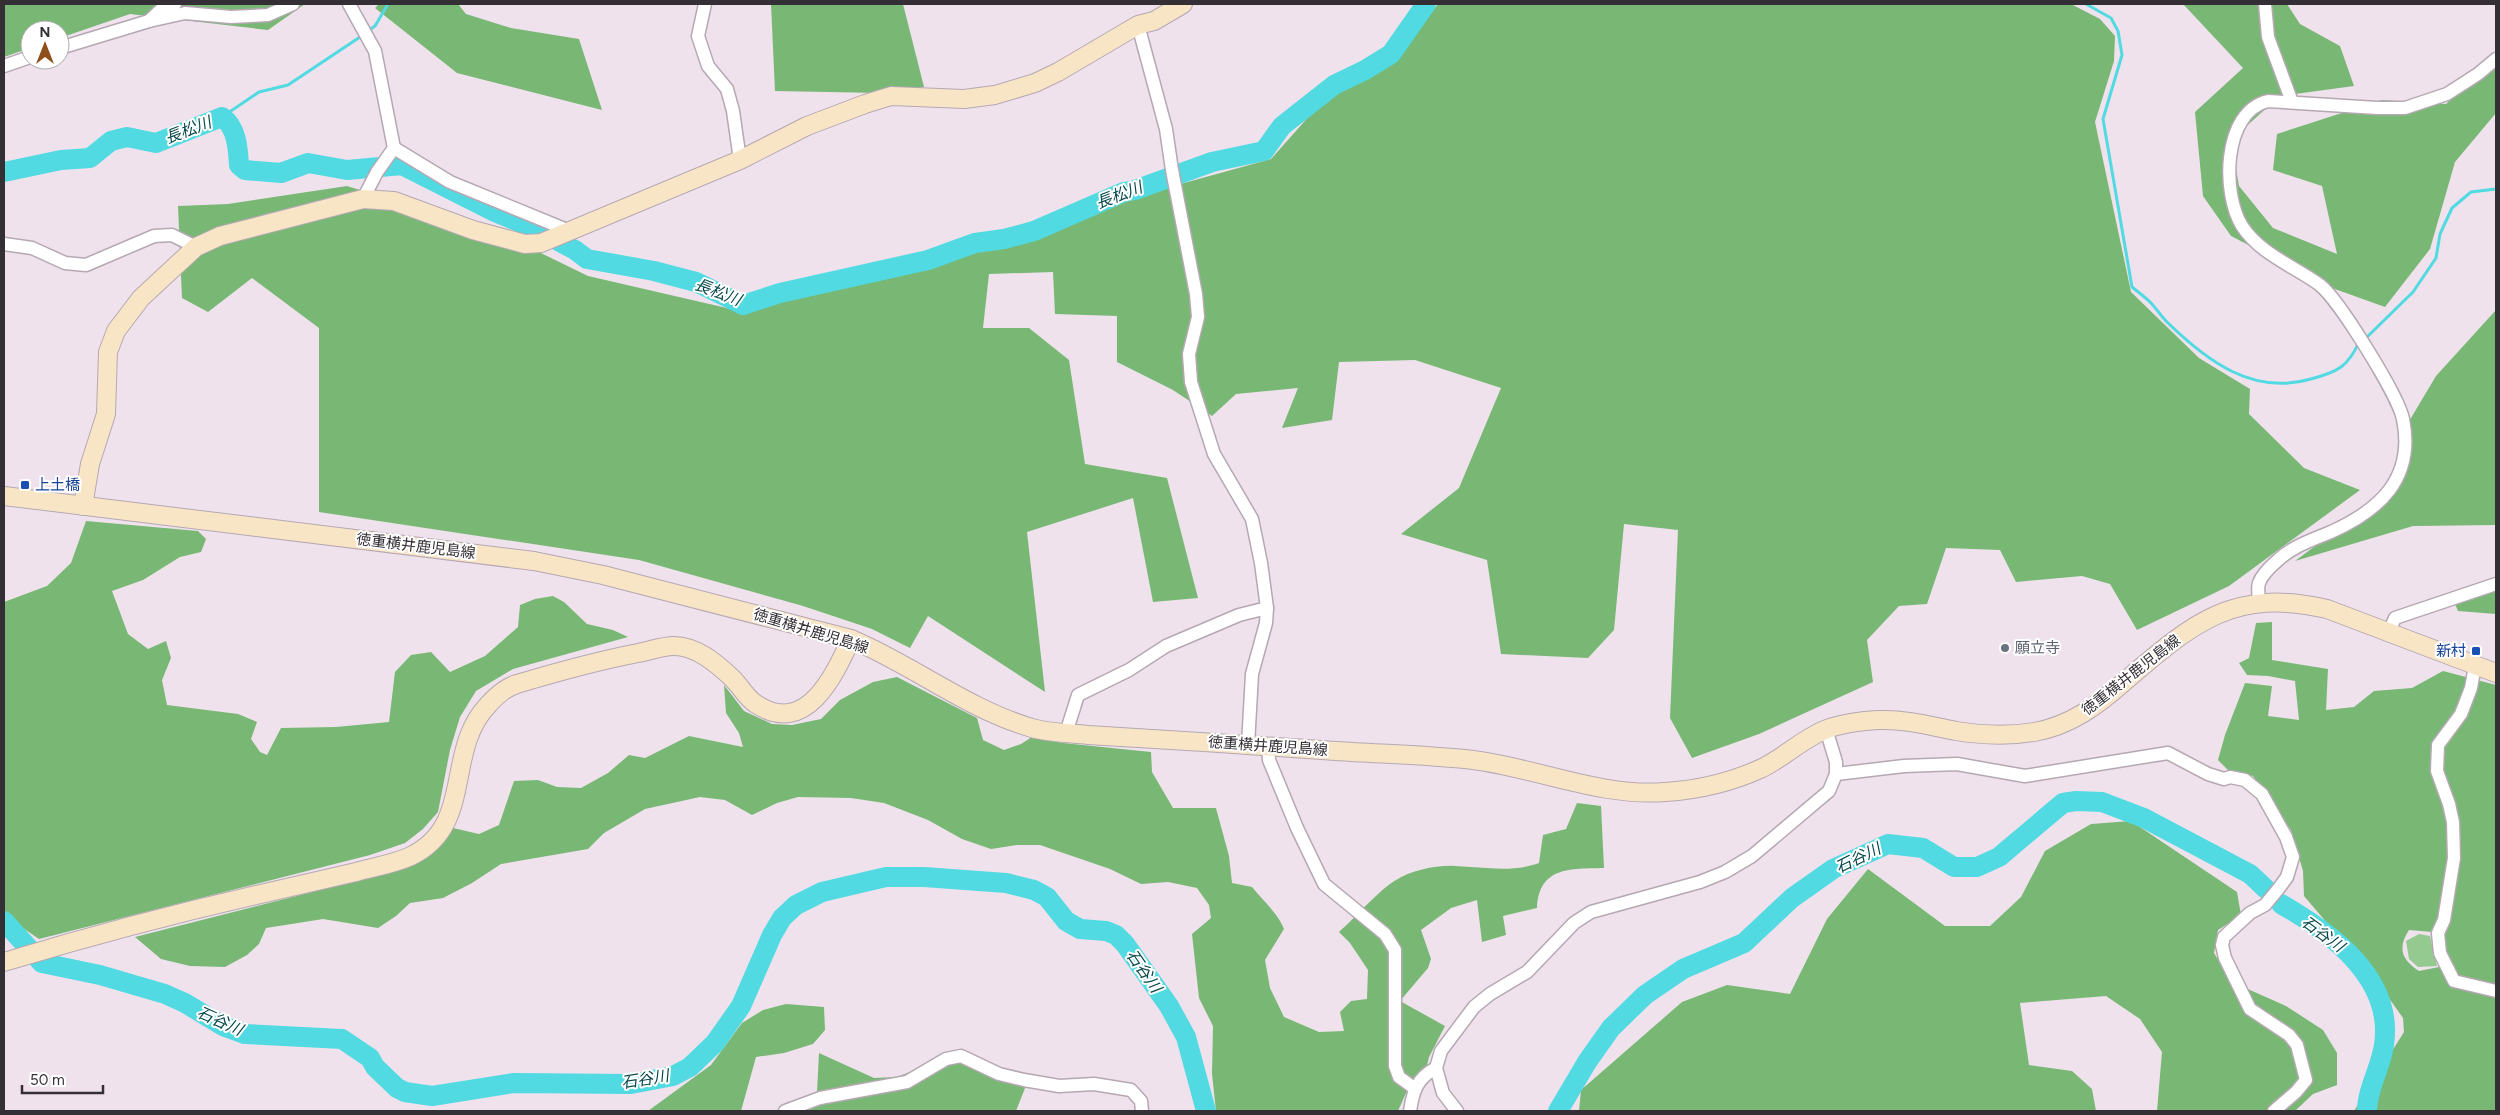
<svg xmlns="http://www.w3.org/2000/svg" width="2500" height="1115" viewBox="0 0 2500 1115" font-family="Figtree,'Noto Sans JP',sans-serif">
<rect width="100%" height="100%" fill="#efe2ed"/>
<polygon fill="#94ca90" points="2419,934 2430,936 2437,966 2418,967 2409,959 2406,941"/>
<g fill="#78b874" fill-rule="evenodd">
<polygon points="4,4 305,4 268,30 130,14 60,38 60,30 30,30 30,48 4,57"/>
<polygon points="379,4 458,4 466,14 511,28 579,39 602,110 457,73 375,8"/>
<polygon points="771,4 903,4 924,87 880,93 775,91"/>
<polygon points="1438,4 2071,4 2100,19 2115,36 2114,61 2095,122 2131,292 2199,358 2250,389 2249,414 2304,468 2360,490 2229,586 2137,630 2110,584 2082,576 2016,582 2000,550 1946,548 1927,604 1899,606 1867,640 1873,682 1759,734 1692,758 1670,718 1678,530 1624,524 1614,630 1588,658 1501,654 1487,560 1401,534 1459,488 1501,388 1415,360 1339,362 1332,420 1282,428 1298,388 1236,394 1212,416 1173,390 1117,362 1117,316 1055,314 1053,272 989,274 983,328 1029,328 1069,360 1085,464 1167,478 1198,598 1153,602 1133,498 1027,532 1045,692 928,616 910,648 872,629 803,606 639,560 319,512 319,328 252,278 208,312 182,298 178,206 228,204 347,186 502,234 588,276 744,312 982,248 1137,196 1271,159 1327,96 1393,61"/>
<polygon points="2183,4 2287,4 2300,24 2340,46 2354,86 2280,96 2231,140 2239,186 2273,228 2337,254 2322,186 2273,170 2277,134 2382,100 2446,104 2496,56 2496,113 2455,162 2430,249 2385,307 2332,288 2231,236 2203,196 2195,112 2243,68"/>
<polygon points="2496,310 2496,525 2413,526 2295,561 2338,529 2392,481 2405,428 2436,376"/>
<polygon points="86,521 198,531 206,539 201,552 180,557 143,580 112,591 128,634 148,649 166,641 171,658 162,680 167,705 238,714 257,722 251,739 260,752 267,755 281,728 336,727 389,722 395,672 411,655 431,652 450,672 485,656 518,627 520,605 535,599 553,596 564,602 587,624 613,630 628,637 513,669 476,691 460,717 450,750 438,812 423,829 405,843 370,855 39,939 4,915 4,602 47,586 71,563"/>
<polygon points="2496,588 2496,614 2458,611 2455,604"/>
<path d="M2272,622V660L2328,669L2326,710L2354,707L2374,691L2412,688L2443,671L2496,685V1111H2354L2404,1032L2403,1018L2357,953L2339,937L2304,896L2303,871L2291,830L2253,776L2230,772L2218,760L2225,735L2245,683L2272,686L2268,716L2299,720L2295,681L2268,676L2247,675L2239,663L2249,658L2256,623ZM2409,930L2432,932L2439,967L2419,971C2402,960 2397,948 2409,930Z"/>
<path d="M897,677L977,718L983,740L1004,750L1021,744L1032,737L1063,743L1151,752L1152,772L1173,808H1216L1229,856L1232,883L1252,887C1263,901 1277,912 1284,929L1265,960L1270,988L1284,1017L1319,1032L1344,1031L1340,1012L1351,1001L1367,999L1368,970L1350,943L1339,932C1354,919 1380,889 1396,880C1412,870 1437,865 1455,866C1483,867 1512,873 1539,863L1543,835L1566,829L1577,803L1601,806L1604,868C1571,869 1539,866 1537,908L1503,916L1506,935L1482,942L1477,900L1451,908L1421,930L1431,959L1428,968L1400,1001L1445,1026L1429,1057L1425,1074L1411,1082L1398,1111H1216L1212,1074L1213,1026L1199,998L1192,934L1211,918L1209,905L1197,888L1168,882L1141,884L1110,869L1040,845H1017L991,849L962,839L928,820L884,803L851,798L798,797L777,803L752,815L725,800L700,797L645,809L604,833L588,849L501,864L472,883L443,898L410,903L396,916L378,928L323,919L266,928L259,944L247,955L225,967L190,966L161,959L135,937L407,868L435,850L453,828L479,834L499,825L514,781L538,780L557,787L581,788L608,773L629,755L645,758L689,736L743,747L739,733L726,713L724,685L744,711L772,724L792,725L821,719L840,700L873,682Z"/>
<polygon points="2131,821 2237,892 2241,915 2218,930 2214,953 2232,982 2286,1006 2323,1030 2337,1053 2337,1085 2313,1094 2295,1111 2157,1111 2162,1052 2140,1019 2106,996 2020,1003 2029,1065 2072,1071 2092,1089 2096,1111 1579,1111 1581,1090 1682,1002 1727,985 1790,994 1827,919 1868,869 1945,926 1990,926 2021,897 2045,851 2091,824"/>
<polygon points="786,1004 824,1007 825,1030 813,1044 784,1053 756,1057 741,1111 648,1111 711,1065 742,1023 763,1010"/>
<polygon points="819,1053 874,1078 897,1077 935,1062 958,1060 1027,1083 1016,1111 793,1111 817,1092"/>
</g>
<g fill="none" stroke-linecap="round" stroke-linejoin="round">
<g stroke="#51dae1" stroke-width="3">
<path d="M2086,4L2111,18L2118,31L2122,55L2103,119L2132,287C2138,292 2145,297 2150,302C2156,308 2161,316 2167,322C2207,361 2253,396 2311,379C2337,372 2348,367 2359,342"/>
<polyline points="368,31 375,26 388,4"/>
<polyline points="222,117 259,92 288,85 363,35"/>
<polyline points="2365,339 2413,292 2436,258 2440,234 2452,208 2471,192 2496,189"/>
</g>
<g stroke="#51dae1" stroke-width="20">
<path d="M4,172L61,160L90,158L111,141L127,137L156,143L222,117C237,127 238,149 239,165L245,170L281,173L308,163L347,170L402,165L495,212L536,229L575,250L587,259L654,271L696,282L743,305L780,293L928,260L975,243L1004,239L1034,231L1124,192L1135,190L1212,162L1264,151L1282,126L1334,85L1365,70L1391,54L1426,4"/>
<path d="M2281,904C2331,933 2394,978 2384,1045C2381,1067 2367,1089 2367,1111"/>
<polyline points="4,921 42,963 100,975 165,994 185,1003 223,1026 245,1034 342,1039 370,1058 375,1067 397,1088 405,1092 432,1096 514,1083 631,1084 673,1076 690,1067 715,1043 741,1006 772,935 782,918 796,905 822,892 886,877 924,877 1006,883 1034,890 1047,897 1066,921 1080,929 1106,931 1116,935 1125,944 1169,1006 1186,1037 1206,1111"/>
<polyline points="1558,1111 1587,1062 1611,1028 1645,995 1683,969 1744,943 1792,898 1833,869 1888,844 1923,848 1954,867 1977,867 1999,857 2063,803 2076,801 2102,802 2144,818 2250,874 2266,889"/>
</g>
<defs>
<g id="street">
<polyline points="349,4 375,51 394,148 377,172 363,199"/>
<polyline points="705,4 698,36 708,66 727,89 733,111 740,160"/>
<polyline points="2265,4 2268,37 2292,102"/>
<polyline points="149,21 165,6 175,4"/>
<polyline points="1138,25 1166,129 1172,170 1196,294 1198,317 1189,354 1191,382 1214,454 1252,519 1261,563 1267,608 1266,623 1252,674 1248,745"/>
<polyline points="60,48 149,21 185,13 231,17 268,15 293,4"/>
<polyline points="4,66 30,57"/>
<polyline points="394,148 450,182 572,232"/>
<polyline points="4,244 32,248 65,263 86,265 154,236 172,235 196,247"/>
<path d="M2259,602C2259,596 2257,589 2259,583C2262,574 2271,566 2278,560C2293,546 2312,540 2331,532C2380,510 2415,478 2403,419C2398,395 2339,300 2320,285C2294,266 2260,254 2242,226C2222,194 2222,112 2268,101L2377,108H2405L2447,94L2478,74L2496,59"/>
<polyline points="2389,632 2395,618 2496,584"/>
<polyline points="2475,666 2471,688 2461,714 2438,745 2437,771 2449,804 2453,822 2454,858 2444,920 2438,933 2440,953 2454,981 2496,991"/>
<polyline points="1066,733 1078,695 1129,670 1166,646 1239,615 1267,608"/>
<polyline points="1268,746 1269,760 1297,828 1324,884 1385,934 1395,950 1395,1066 1399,1077 1414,1088"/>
<polyline points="1836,774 1904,766 1957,764 2025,776 2168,753 2208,774 2224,779 2230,777 2245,780 2262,794 2286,837 2293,857 2287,877 2279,888 2265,905 2250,913 2224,937 2222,945 2225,958 2250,1009 2289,1035 2297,1045 2306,1080 2296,1092 2274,1111"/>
<polyline points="785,1111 820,1098 907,1082 946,1059 961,1056 999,1074 1024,1080 1059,1086 1094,1084 1131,1090 1141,1101 1142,1111"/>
<path d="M1410,1111C1413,1091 1417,1078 1436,1068"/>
<polyline points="1457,1111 1443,1093 1436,1068 1441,1051 1474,1007 1490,994 1527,972 1574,923 1591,912 1700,882 1725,872 1752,856 1829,791 1836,774 1836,762 1826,729"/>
</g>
<g id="secondary">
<path d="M4,496L534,561L603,575L851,639C913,665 967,709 1032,728C1049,733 1070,733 1088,735C1171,740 1253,745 1336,751C1381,754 1428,755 1473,760C1537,768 1600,797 1665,792C1697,790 1731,782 1760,769C1784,758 1803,738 1827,729C1843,723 1862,721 1879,720C1905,719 1931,726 1956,731C1981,735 2009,736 2034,732C2070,726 2098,705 2124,682C2192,624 2232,587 2327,609L2496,673"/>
<polyline points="83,506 90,464 106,414 108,352 116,331 141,298 196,247 220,236 363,199 394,201 473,230 525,244 541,243 740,160 807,126 865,104 891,96 964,99 995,95 1035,83 1058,72 1138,25 1154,21 1183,4"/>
<path d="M4,962C90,936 177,913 265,893C295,886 325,879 356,872C374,867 394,864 411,856C475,825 444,751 488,705C496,696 506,687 517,684C557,672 597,661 638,653C649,651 662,646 674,646C696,646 716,663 731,677C740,685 746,698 756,704C806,737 834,676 851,639"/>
</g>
</defs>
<use href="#street" stroke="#b5a8b3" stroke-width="15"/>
<use href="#secondary" stroke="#b5a8b3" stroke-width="20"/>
<use href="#street" stroke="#fff" stroke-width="12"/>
<use href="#secondary" stroke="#f8e5c5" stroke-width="18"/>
</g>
<g fill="#1a4fb4" stroke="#fff" stroke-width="2">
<rect x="20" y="480" width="10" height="10" rx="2.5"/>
<rect x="2471" y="646" width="10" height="10" rx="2.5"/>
</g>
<circle fill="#6b7280" stroke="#fff" stroke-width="2" cx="2005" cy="648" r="5"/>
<g text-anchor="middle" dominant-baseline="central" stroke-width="4" stroke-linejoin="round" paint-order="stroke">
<g font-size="15" fill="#164399" stroke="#fff" text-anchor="start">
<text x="35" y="485">上土橋</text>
<text x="2466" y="651" text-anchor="end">新村</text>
</g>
<g font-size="15" fill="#342f34" stroke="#fff">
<text transform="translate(416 546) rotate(7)">徳重横井鹿児島線</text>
<text transform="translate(811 631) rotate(17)">徳重横井鹿児島線</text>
<text transform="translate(2131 675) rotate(-38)">徳重横井鹿児島線</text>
<text transform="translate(1268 746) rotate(4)">徳重横井鹿児島線</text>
</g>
<g font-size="15" fill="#5b616d" stroke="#fff" text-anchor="start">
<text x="2015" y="648">願立寺</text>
</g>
<g font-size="16" font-style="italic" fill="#07474a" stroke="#fff">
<text transform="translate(188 130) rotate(-21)">長松川</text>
<text transform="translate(1119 195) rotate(-21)">長松川</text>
<text transform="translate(718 292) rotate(21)">長松川</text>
<text transform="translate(1858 858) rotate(-26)">石谷川</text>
<text transform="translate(2323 934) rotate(36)">石谷川</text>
<text transform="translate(1144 971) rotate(55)">石谷川</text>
<text transform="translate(220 1021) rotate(24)">石谷川</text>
<text transform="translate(645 1079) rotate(-9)">石谷川</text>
</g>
</g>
<rect width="2500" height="1115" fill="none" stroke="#342f34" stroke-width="10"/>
<g transform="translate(45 45)"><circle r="24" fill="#ffffff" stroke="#aeacae"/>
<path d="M0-4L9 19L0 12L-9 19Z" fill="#8f4f19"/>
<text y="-8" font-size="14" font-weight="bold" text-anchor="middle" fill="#342f34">N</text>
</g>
<path d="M22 1085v8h81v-8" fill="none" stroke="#342f34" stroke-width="2.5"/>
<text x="30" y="1085" font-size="15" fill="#342f34" stroke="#ffffff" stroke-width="4" paint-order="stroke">50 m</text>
</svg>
